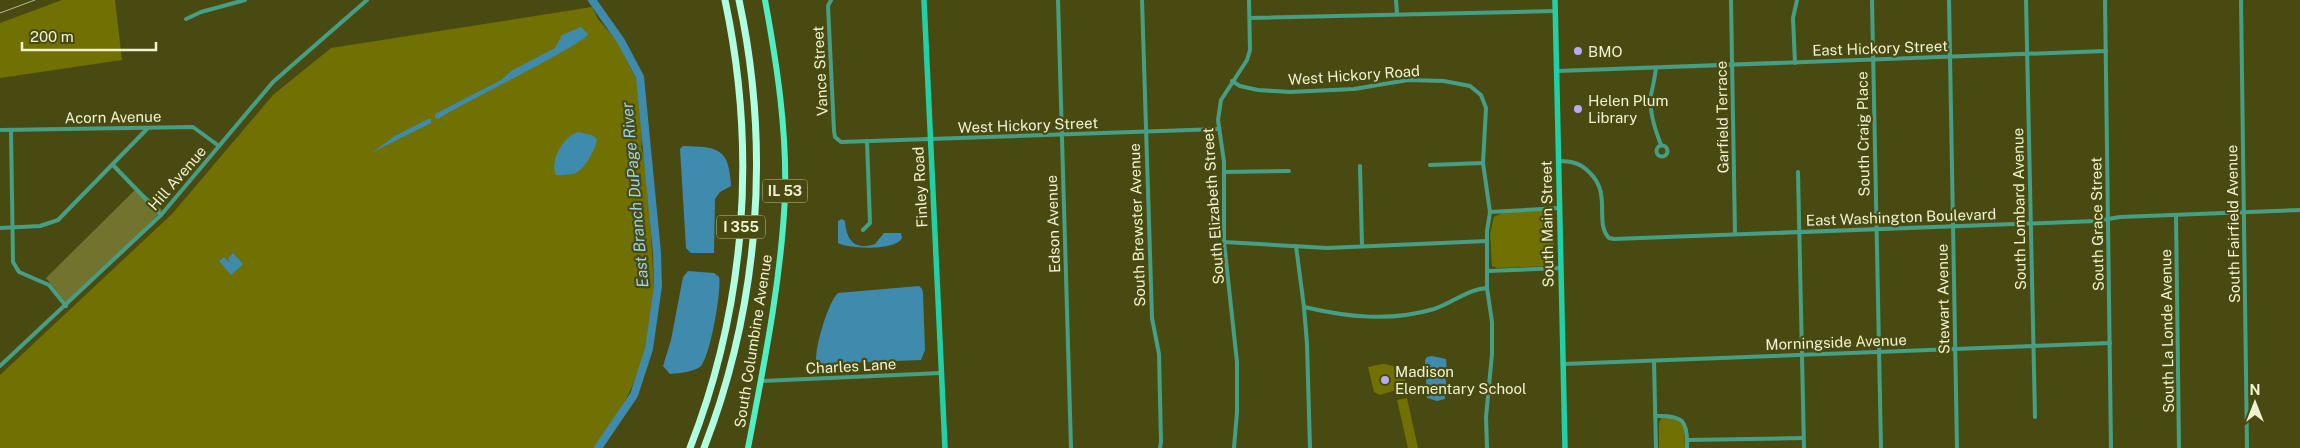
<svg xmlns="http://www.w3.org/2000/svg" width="2300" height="448" viewBox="0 0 2300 448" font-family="'Public Sans',sans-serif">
<rect width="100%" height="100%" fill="#494a12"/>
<g fill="#707102">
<polygon points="62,0 115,0 122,60 0,78 0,23"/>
<path d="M592,7L598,19L618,42L637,81L642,138L641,148L647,164L654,288C653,344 631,405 594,448H0V375L172,214L273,95L331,48Z"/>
<polygon points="1521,211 1553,211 1554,266 1497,268 1492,266 1490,234 1494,217 1502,213"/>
<path d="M1382,364C1396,364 1405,373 1406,387L1380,395L1374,392L1368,367Z"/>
<polygon points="1407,398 1418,448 1408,448 1397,400"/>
<path d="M1662,417C1672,417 1677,418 1684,425L1685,448H1659V423Z"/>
</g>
<polygon fill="#72732e" points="137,188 162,210 130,244 66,303 46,278"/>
<g fill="#3e8bae">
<path d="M581,27L588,34C585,44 458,105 438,119L435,118V114L501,80L511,71L555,48L562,35Z"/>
<polygon points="428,119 431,119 431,123 371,153 395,136"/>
<path d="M578,132L592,135L597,139C595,150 586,167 576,173C571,175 562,175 556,175C549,160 564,136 578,132Z"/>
<path d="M683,146C719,147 729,148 731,186L720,192L715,199L714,253H691L686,248L680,149Z"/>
<path d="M842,219L845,221C846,239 854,251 875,244L884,233H901L902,238C896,251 849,249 838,243V221Z"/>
<polygon points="233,253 243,264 231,275 219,261 224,257 230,263 228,258"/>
<path d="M688,271L714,273L719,277C722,289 710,359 700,367C692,372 680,373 670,374L663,366L671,340L683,277Z"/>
<path d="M919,286L922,289L923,293L925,350L921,360L819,364L816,361C815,347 828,302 838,293Z"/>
<polygon points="1432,356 1446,359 1447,370 1444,374 1446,381 1445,399 1437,401 1427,398 1425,360 1427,357"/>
</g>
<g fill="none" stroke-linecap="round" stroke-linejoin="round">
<polyline stroke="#3e8bae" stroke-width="8" points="592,0 621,41 640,77 657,253 658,286 649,349 634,395 598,448"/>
<g stroke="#469f84" stroke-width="4">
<polyline points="831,0 828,6 834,131 835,137 841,142 1218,129"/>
<polyline points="1058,0 1071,448"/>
<polyline points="1142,0 1152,318 1159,354 1161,442 1160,448"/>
<polyline points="1396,0 1397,14"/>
<polyline points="1731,0 1735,234"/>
<polyline points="1872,0 1881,448"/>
<polyline points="1949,0 1957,448"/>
<polyline points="2026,0 2035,417"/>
<polyline points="2105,0 2111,448"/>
<polyline points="2241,0 2247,448"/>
<polyline points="1250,18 1555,11"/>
<polyline points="186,19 201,12 245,0"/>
<polyline points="1795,63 1793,18 1797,0"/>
<path d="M1656,68C1655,77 1653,86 1651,95C1649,112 1655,129 1661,145"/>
<polyline points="1557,71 2106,51"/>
<polyline points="1232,81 1240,86 1258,90 1290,92 1354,89 1408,80 1444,81 1470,86 1481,95 1486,108 1483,163 1490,212 1487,231 1487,288 1492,322 1492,354 1486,417 1487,448"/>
<polyline points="0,130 193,127 219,146"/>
<polyline points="11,130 13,262 19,272 49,285 66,306"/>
<circle cx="1662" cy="151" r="5.5"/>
<path d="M1558,161C1571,161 1581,163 1590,173C1612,194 1594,222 1609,238L1614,239L2096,221L2120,217L2300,210"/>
<polyline points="113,165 161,215"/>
<polyline points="1430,165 1483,163"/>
<polyline points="1360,166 1362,246"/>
<polyline points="1224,172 1289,171"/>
<polyline points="1798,172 1804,448"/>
<polyline points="1490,212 1560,208"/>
<polyline points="2176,215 2179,448"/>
<polyline points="0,228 40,226 58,220 148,128"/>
<polyline points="863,230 870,223 867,141"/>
<polyline points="1224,242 1327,248 1487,241"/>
<path d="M1296,246L1304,307C1347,317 1390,322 1434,309C1452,303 1468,289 1487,288"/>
<polyline points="1488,271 1561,268"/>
<polyline points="1304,307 1307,344 1310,448"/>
<polyline points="1654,361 1656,448"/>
<polyline points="1563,364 2110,343"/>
<polyline points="0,366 161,215 273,82 367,0"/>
<polyline points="761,381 941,373"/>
<path d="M1655,416C1683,415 1688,420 1687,448"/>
<polyline points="1687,440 1803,438"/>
<polyline points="1234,448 1237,412 1237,362 1224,242 1224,162 1218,120 1221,100 1247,60 1250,50 1249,0"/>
</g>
<g stroke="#22d0a5" stroke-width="5.5">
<polyline points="924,0 945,448"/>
<polyline points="1555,0 1565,448"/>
</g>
<path stroke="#52eec2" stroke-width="6" d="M748,448C764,364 781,282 785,196C787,130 777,65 765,0"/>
<g stroke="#b0fee2" stroke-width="7">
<path d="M690,448C746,305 757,150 725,0"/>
<path d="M704,448C759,306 771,149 739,0"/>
</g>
<polyline stroke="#b8ba8f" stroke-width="1" points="0,13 35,0"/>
</g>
<g fill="#b7abf8" stroke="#494a12" stroke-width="2">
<circle cx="1578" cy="51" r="5"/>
<circle cx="1578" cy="109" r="5"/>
<circle cx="1385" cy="380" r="5"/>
</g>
<g text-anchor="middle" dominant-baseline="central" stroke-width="4.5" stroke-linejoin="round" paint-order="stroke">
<g fill="#494a12" stroke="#bdc096" stroke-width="1">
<rect x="762.5" y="179.5" width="45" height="23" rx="4"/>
<rect x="717" y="215.5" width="48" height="23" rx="4"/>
</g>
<g font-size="14" font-weight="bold" fill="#eff2ce">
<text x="785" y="191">IL 53</text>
<text x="741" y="227">I 355</text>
</g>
<g font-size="15" fill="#eff2ce" stroke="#494a12">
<text transform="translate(1880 48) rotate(-2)">East Hickory Street</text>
<text transform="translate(820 71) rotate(-93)">Vance Street</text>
<text transform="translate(1354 75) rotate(-4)">West Hickory Road</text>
<text transform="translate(113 117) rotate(-1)">Acorn Avenue</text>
<text transform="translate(1722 117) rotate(-91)">Garfield Terrace</text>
<text transform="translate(1028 125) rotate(-2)">West Hickory Street</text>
<text transform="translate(1863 134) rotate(-91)">South Craig Place</text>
<text transform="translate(177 178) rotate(-49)">Hill Avenue</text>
<text transform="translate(920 187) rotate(-93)">Finley Road</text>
<text transform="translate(1213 206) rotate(-94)">South Elizabeth Street</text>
<text transform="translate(2019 209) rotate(-91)">South Lombard Avenue</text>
<text transform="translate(1901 217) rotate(-2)">East Washington Boulevard</text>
<text transform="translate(1053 224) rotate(-92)">Edson Avenue</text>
<text transform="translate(1547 224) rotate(-91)">South Main Street</text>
<text transform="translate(2097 224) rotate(-91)">South Grace Street</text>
<text transform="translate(2233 224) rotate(-91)">South Fairfield Avenue</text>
<text transform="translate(1137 225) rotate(-92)">South Brewster Avenue</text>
<text transform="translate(1943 299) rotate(-91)">Stewart Avenue</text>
<text transform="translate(2167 331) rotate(-91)">South La Londe Avenue</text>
<text transform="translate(753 341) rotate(-81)">South Columbine Avenue</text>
<text transform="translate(1836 342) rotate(-2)">Morningside Avenue</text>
<text transform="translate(851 366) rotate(-3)">Charles Lane</text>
</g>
<g font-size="15" fill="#eff2ce" stroke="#494a12" text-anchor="start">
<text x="1588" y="51">BMO</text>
<text x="1588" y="100">Helen Plum<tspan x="1588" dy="17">Library</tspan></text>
<text x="1395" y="371">Madison<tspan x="1395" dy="17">Elementary School</tspan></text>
</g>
<g font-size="16" font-style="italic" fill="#98d3f0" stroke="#494a12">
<text transform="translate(635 195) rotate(-95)">East Branch DuPage River</text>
</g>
</g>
<g transform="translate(2255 403)" stroke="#494a12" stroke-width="4" paint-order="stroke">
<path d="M0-4L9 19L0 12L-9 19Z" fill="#eff2ce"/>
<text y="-8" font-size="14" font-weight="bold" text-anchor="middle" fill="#eff2ce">N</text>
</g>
<path d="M22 42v8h134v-8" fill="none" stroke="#eff2ce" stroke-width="2.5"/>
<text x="30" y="42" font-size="15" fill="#eff2ce" stroke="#494a12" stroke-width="4" paint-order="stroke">200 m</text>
</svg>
